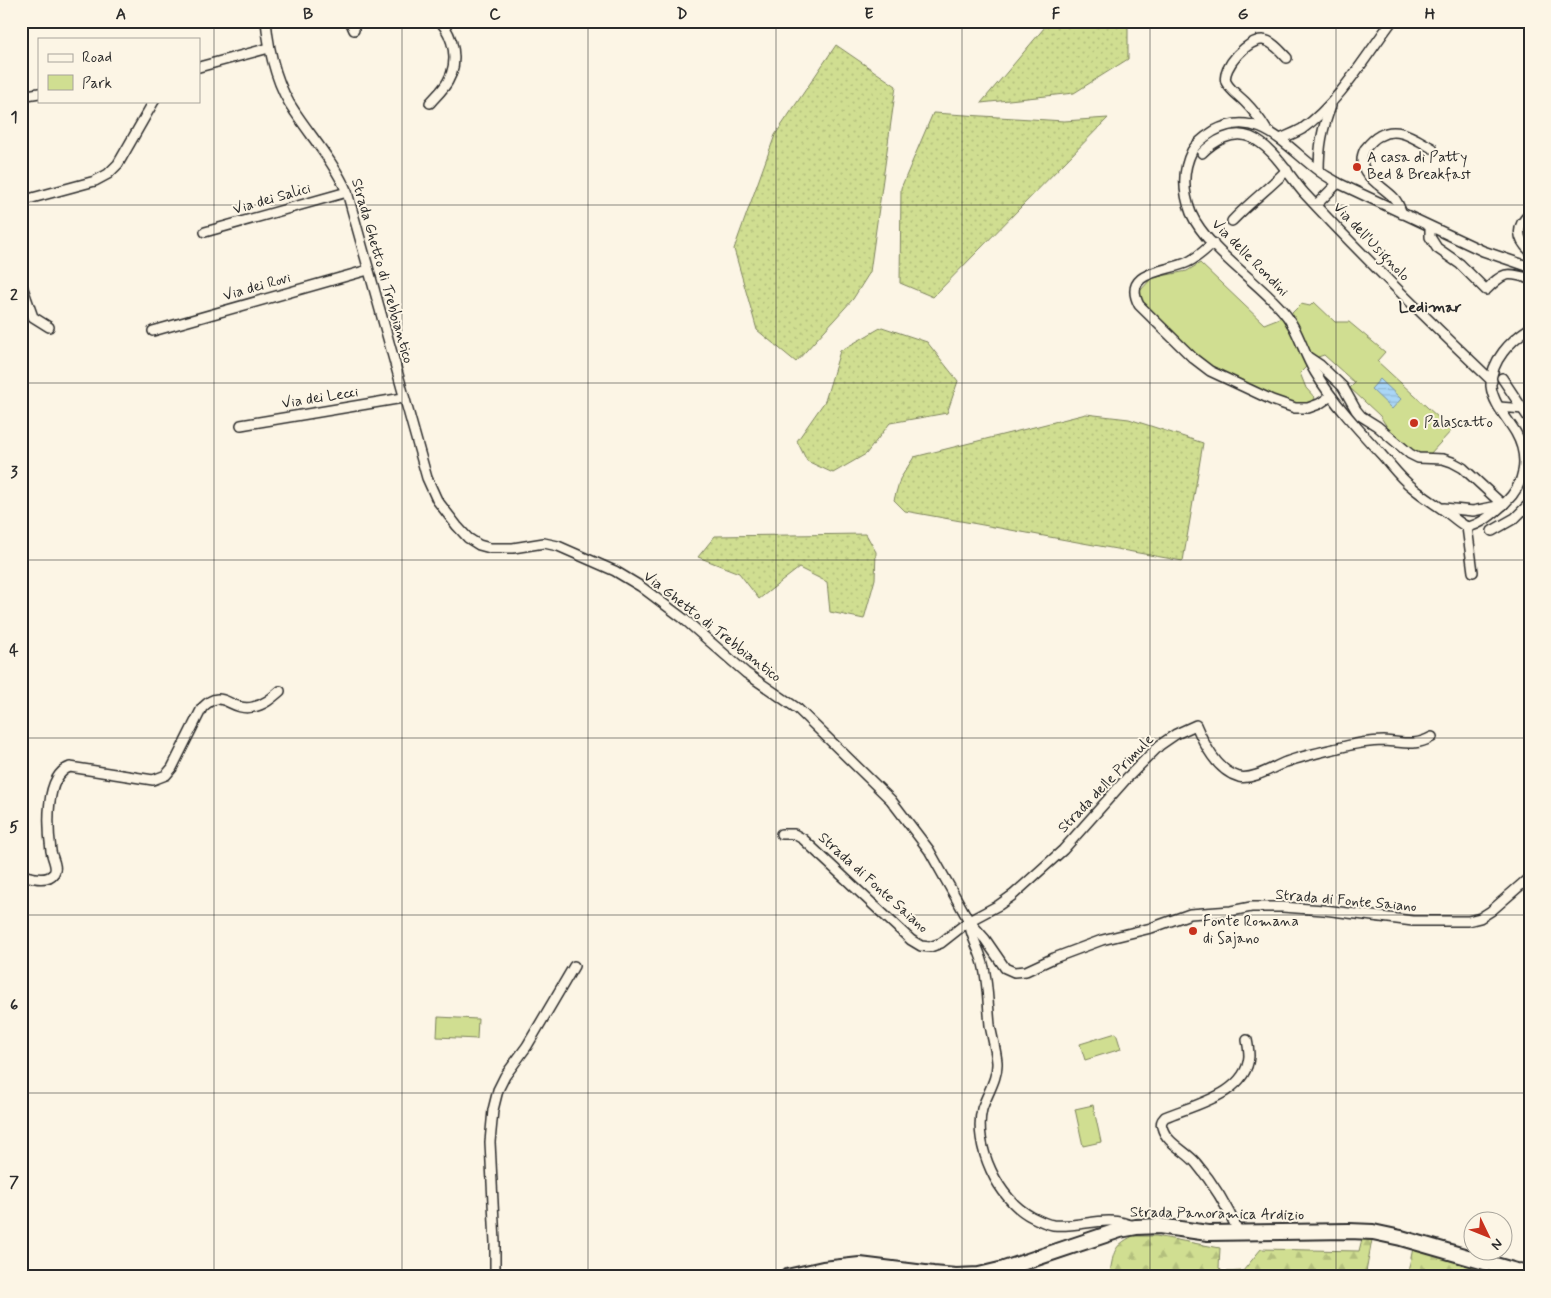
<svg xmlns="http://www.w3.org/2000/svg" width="1551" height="1298" viewBox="0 0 1551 1298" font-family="Mynerve,sans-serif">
<defs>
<pattern id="grass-dots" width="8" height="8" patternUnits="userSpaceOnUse" patternTransform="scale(1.25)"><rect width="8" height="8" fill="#d0de91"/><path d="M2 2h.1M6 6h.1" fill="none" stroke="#b3bf7d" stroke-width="1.8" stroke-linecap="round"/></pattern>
<pattern id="forest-firs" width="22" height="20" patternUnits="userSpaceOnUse" patternTransform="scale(1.25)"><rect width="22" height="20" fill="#d0de91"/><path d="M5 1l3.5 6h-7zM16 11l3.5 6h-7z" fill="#b3bf7d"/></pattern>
<pattern id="water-rules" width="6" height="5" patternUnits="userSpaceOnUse" patternTransform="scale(1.25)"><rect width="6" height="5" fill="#aad6f6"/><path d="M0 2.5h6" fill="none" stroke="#92b8d3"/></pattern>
</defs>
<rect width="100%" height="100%" fill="#fcf5e5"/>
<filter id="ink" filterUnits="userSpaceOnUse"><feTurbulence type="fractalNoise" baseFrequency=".02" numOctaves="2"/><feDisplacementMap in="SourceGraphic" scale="10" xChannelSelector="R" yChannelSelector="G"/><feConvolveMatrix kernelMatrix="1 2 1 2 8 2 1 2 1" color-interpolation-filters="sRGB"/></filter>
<g filter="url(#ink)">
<g fill="url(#grass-dots)" stroke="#7e845e">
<polygon points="1050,21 1128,21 1128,59 1074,93 981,103"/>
<polygon points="836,45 896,86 870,272 853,299 796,362 757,330 734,249 775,135"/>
<polygon points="933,113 1064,121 1108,118 933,297 900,283 901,188"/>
<polygon points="882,327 927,342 958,381 947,413 890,423 866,454 833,473 807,461 797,441 825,401 840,351"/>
<polygon points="1086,414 1129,419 1203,443 1183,561 905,511 894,500 900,479 914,457"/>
<polygon points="866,534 876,552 875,579 864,619 830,612 827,582 799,568 759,599 739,573 698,557 715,536"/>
</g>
<g fill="url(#forest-firs)" stroke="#7e845e">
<path d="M1133,1236H1156L1220,1248L1219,1268L1223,1272L1243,1271L1261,1249L1359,1251L1362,1239L1372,1240L1366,1272L1374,1277H1095L1110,1272C1114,1252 1113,1246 1133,1236Z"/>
<polygon points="1413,1248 1486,1270 1486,1277 1407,1277"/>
</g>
<g fill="#d0de91" stroke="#7e845e">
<polygon points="1200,263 1264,324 1292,313 1301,304 1310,306 1314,302 1335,322 1349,322 1385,352 1377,361 1452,430 1429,455 1420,454 1414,451 1389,430 1380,416 1350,388 1355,383 1324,355 1315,358 1300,373 1306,388 1315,398 1312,404 1298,406 1277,400 1206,365 1141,303 1138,293 1152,278 1187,271"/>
<polygon points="438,1017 478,1019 477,1039 437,1037"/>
<polygon points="1116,1033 1121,1049 1085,1060 1080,1044"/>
<polygon points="1093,1105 1101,1142 1083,1146 1075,1109"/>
</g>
<polygon fill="url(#water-rules)" stroke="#7792a5" points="1380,379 1401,399 1392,409 1371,389"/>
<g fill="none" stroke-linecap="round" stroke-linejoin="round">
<defs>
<g id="street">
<path d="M266,21C269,53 276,85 295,112C313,139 333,161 347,192L427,478L437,500L457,526L468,538L479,545L490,548H513L544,543L558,546L615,571L640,586L684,619L746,673L798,709L891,800L929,850L969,921L985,939L1005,968L1014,972L1026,971L1054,958L1102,940L1151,928L1190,914L1231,911L1251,907H1282L1324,910L1413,921H1468L1480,918L1491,911L1530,877"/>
<polyline points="350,21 354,30"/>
<polyline points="199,67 269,48"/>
<polyline points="21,96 39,93"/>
<path d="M430,103C436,96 444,89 448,81C459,62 454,37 440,21"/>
<path d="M1266,129C1260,119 1253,110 1245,102C1239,96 1230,90 1226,82C1221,68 1249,38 1263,40C1273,41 1281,52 1287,58"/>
<path d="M1280,139C1287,136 1295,133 1302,129C1338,104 1366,56 1392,21"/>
<path d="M1202,153C1214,141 1232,130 1250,137C1274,147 1288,175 1304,193C1364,258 1428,320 1492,381"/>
<path d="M1319,171C1319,146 1322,129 1331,106"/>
<polyline points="21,201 95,181 108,174 118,164 154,101"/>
<polyline points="1316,205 1338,183"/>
<path d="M1402,214C1400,208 1398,202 1393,197C1380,184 1353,172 1365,149C1369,144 1373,139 1379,136C1398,125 1415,139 1432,148"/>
<path d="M1530,214C1515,226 1517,239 1530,251"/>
<path d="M1232,221C1249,203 1269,188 1287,170"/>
<path d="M1430,227V237L1437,248L1460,264L1486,290C1503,273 1506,271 1530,279"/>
<polyline points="205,232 347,192"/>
<path d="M1213,243C1205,250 1197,258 1188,262C1168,272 1121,270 1139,305L1193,358L1210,371L1272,400L1295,408H1308L1319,404L1331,396"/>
<path d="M1530,267L1483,251L1338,183C1332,179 1325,176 1319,171C1287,148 1259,107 1214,131C1206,136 1197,142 1192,151C1182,171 1183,192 1191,213C1207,249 1255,279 1281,309C1298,327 1302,351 1315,372C1333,402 1357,428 1381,454C1391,465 1400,478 1412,487C1422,496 1434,503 1445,511C1452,516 1459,523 1467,527C1481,525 1495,512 1505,503C1525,484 1530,458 1516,433C1508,419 1493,404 1491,386C1490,361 1511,340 1530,328"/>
<polyline points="21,283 33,317 49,327"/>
<polyline points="153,331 368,270"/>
<polyline points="1308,357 1320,365 1343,387 1356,410 1361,416 1377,426 1410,454 1418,458 1443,459 1452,462 1463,468 1503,505"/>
<polyline points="1502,378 1530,420"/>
<polyline points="1499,407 1524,409"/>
<polyline points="241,425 403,398"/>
<polyline points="1444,508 1473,511 1498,506"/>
<polyline points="1467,527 1473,572"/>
<polyline points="1492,531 1515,518 1530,503"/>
<path d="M781,834H794L803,839L911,940L921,946L930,947L941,943L969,921L999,905L1013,895L1063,850L1127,778L1160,745L1176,734L1196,725C1204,744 1217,771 1239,777C1254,780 1273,767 1286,762C1303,756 1321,752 1338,748C1353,744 1368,741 1384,741C1403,742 1414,747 1432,737"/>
<path d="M21,875C30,877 47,883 54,873C58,867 52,858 51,851C48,829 44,776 70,767L153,780L166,775L172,768L202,708C223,686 229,712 253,707C264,705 272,698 280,691"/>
<path d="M969,921C971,939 981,951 984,968C988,986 988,1006 990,1025C992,1037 996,1050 997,1062C998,1078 987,1094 982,1109C973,1145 998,1200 1032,1217C1038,1220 1046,1224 1053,1225C1083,1228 1106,1213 1135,1227"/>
<path d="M1239,1233C1228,1208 1214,1184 1196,1163C1186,1151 1166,1143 1162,1127C1160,1123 1162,1120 1165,1117C1193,1105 1247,1094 1249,1056C1249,1051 1248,1045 1247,1040"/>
<polyline points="495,1277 495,1243 490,1142 493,1110 498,1090 505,1076 527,1046 574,966"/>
</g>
<polyline id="primary" points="787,1277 823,1269 860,1265 933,1274 956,1276 979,1275 1004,1269 1120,1230 1136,1227 1159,1226 1208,1233 1349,1231 1373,1232 1401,1238 1516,1271 1530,1272"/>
</defs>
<use href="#street" stroke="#2b2b2b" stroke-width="12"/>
<use href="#primary" stroke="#2b2b2b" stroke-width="18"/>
<use href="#street" stroke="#fcf5e5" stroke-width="9"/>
<use href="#primary" stroke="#fcf5e5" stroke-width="14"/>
</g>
</g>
<path fill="none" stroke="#2b2b2b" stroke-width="1" stroke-opacity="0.55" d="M214,21V1277M402,21V1277M588,21V1277M776,21V1277M962,21V1277M1150,21V1277M1336,21V1277M21,205H1530M21,383H1530M21,560H1530M21,738H1530M21,915H1530M21,1093H1530"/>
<g fill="#c8321e" stroke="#fcf5e5" stroke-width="2">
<circle cx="1357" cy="167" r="5"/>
<circle cx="1414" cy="423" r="5"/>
<circle cx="1193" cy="931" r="5"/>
</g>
<g text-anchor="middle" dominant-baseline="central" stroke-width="4" stroke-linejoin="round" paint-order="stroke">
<g font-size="15" fill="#2b2b2b" stroke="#fcf5e5" text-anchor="start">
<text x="1367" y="158">A casa di Patty<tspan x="1367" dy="17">Bed &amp; Breakfast</tspan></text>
<text x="1424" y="423">Palascatto</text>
<text x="1203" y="922">Fonte Romana<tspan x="1203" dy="17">di Sajano</tspan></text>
</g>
<g font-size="15" fill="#2b2b2b" stroke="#fcf5e5">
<text transform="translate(272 199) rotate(-16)">Via dei Salici</text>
<text transform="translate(1371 242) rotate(46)">Via dell'Usignolo</text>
<text transform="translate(1250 258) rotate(45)">Via delle Rondini</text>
<text transform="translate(382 271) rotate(74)">Strada Ghetto di Trebbiantico</text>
<text transform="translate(257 287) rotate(-16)">Via dei Rovi</text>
<text transform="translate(320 398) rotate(-9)">Via dei Lecci</text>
<text transform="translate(712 627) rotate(38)">Via Ghetto di Trebbiantico</text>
<text transform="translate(1106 784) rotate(-46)">Strada delle Primule</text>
<text transform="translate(873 883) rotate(42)">Strada di Fonte Saiano</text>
<text transform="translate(1346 901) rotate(5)">Strada di Fonte Saiano</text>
<text transform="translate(1217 1214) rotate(1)">Strada Panoramica Ardizio</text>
</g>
<g font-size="16" font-weight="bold" fill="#2b2b2b" stroke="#fcf5e5">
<text x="1430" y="307">Ledimar</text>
</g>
</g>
<rect width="1551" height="1298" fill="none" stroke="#fcf5e5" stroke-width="55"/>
<rect x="38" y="38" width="162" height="65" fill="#fcf5e5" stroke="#a8a49b"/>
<rect x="48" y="54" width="25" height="8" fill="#fcf5e5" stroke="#a8a49b"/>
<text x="82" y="62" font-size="15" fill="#2b2b2b">Road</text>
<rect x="48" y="75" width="25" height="15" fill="#d0de91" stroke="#a8a49b"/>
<text x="82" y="88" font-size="15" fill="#2b2b2b">Park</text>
<g transform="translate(1488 1236) rotate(133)"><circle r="24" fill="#fcf5e5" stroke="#a8a49b"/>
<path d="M0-4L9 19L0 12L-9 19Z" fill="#c8321e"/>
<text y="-8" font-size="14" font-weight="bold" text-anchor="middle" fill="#2b2b2b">N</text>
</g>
<rect x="28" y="28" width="1496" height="1242" fill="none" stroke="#2b2b2b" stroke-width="2"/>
<g font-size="16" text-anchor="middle" font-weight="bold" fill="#2b2b2b">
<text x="121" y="19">A</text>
<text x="308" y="19">B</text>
<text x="495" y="19">C</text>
<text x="682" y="19">D</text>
<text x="869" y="19">E</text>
<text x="1056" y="19">F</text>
<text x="1243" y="19">G</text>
<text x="1430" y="19">H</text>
<text x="14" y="122">1</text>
<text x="14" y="300">2</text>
<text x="14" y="477">3</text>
<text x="14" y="655">4</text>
<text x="14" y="832">5</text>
<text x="14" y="1010">6</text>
<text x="14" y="1187">7</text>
</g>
</svg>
